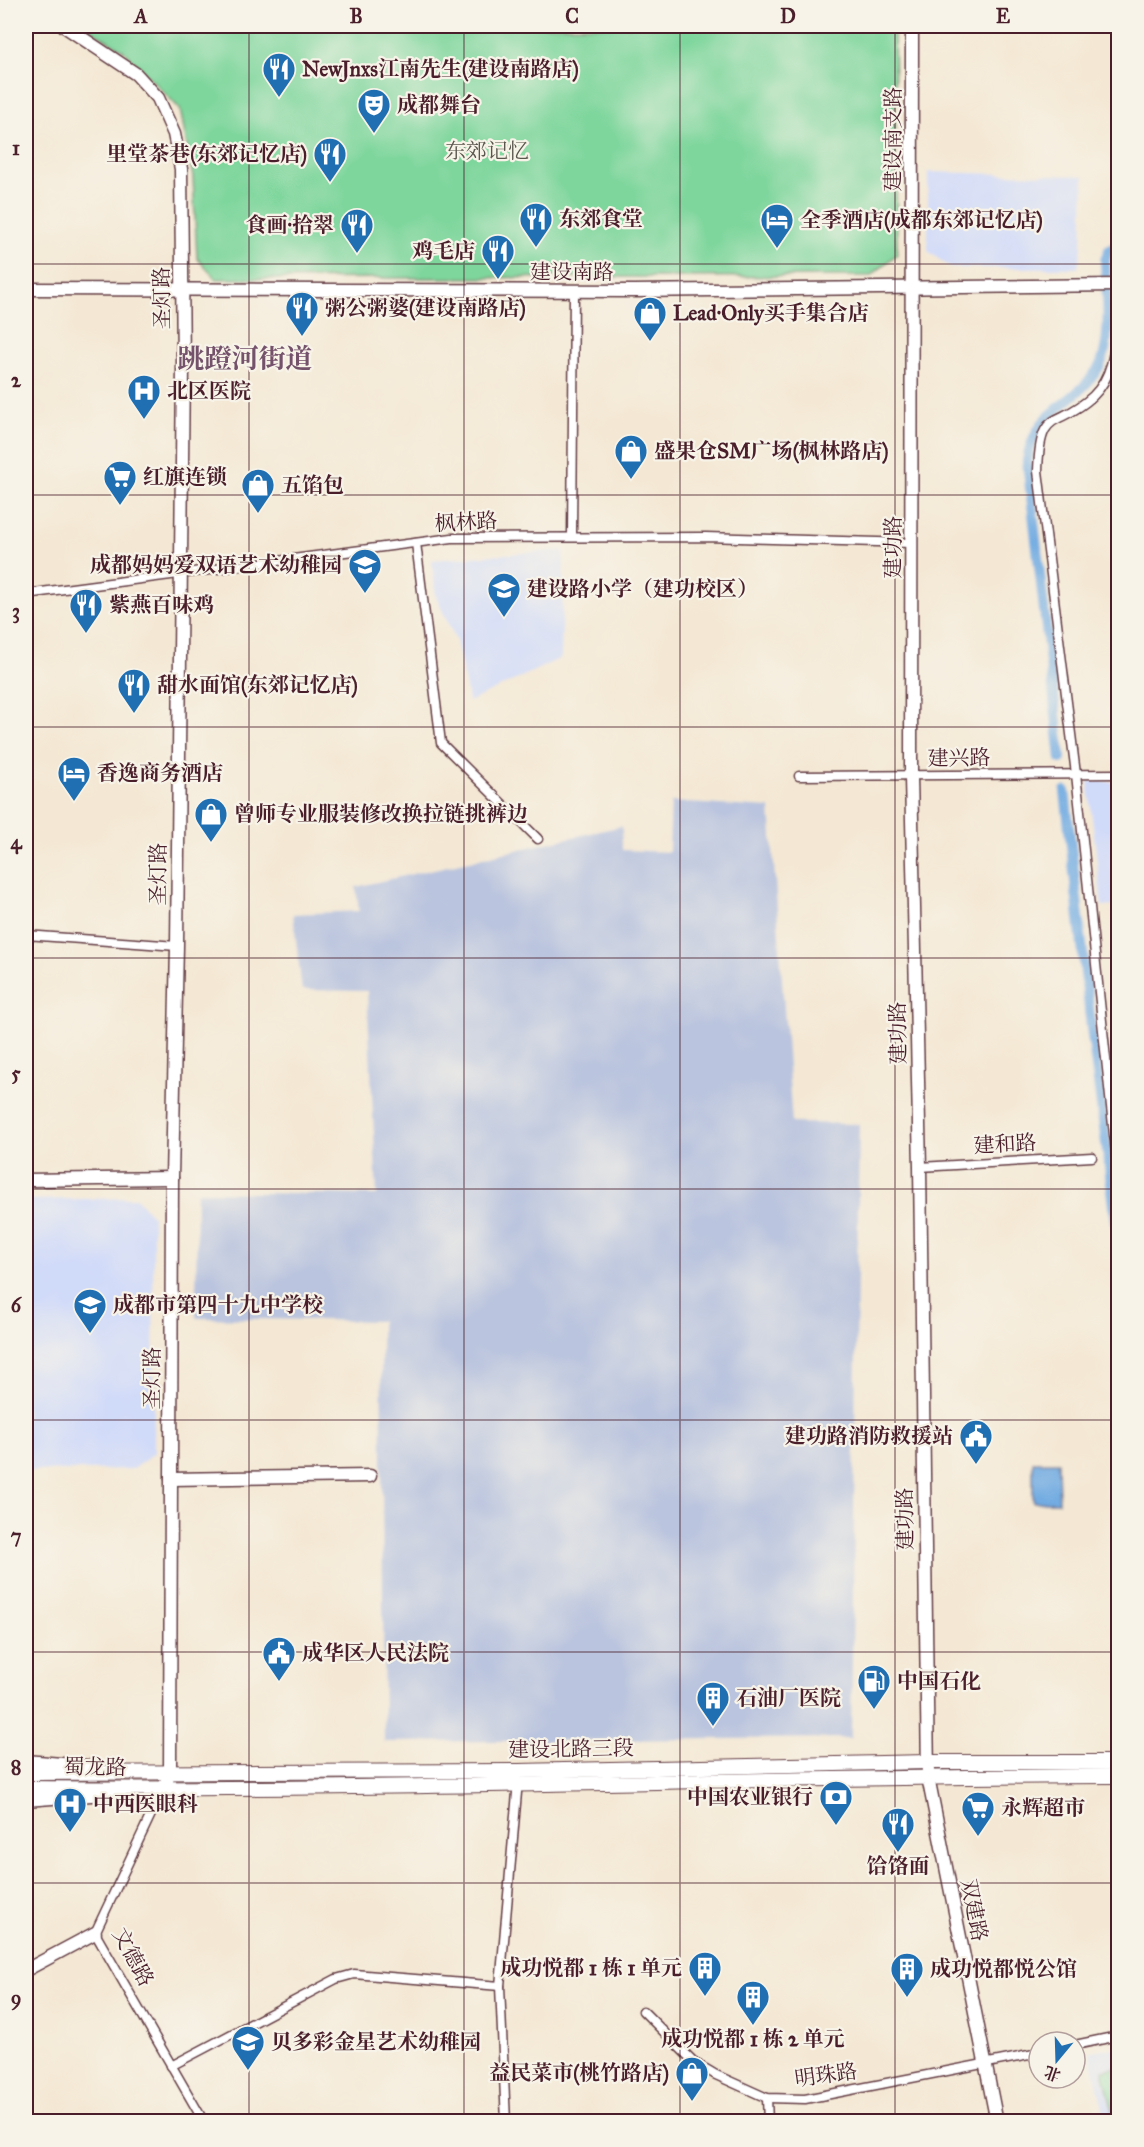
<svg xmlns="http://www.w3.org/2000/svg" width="1144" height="2147" viewBox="0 0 1144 2147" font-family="'IM FELL Great Primer','Noto Serif SC',serif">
<rect width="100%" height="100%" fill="#f7f3e8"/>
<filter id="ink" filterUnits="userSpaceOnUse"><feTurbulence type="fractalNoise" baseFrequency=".0167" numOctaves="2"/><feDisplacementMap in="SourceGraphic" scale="12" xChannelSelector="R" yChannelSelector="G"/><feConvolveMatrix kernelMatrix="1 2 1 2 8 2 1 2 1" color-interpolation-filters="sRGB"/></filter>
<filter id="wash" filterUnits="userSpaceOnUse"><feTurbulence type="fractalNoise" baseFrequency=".008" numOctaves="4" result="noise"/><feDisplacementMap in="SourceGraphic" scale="24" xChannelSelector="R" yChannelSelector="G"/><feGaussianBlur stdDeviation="1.35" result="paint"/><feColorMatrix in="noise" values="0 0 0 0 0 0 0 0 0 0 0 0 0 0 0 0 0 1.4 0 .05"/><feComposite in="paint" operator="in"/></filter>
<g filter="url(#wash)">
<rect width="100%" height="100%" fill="#f4e8d4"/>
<g fill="#d0daf9">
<polygon points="928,172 1084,176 1082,247 1078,268 951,268 928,251"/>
<polygon points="564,550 561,658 469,702 456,640 436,597 432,560"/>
<polygon points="1088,781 1118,782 1118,906 1102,906"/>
<polygon points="136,1198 153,1216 154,1453 134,1469 26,1471 26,1200"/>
<polygon points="1118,2046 1118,2121 1106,2121 1090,2052"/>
</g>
<polygon fill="#bac4de" points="671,802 770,808 792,1123 859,1124 851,1738 384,1742 381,1321 196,1318 197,1192 377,1195 367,991 302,990 293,914 359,911 356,887 622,826 622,850 669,852"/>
<g fill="#7ed69c" stroke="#647a64" stroke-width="1.5">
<polygon points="85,26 894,26 897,254 871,276 216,279 197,258 193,177 180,109 123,50"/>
<polygon points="1118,2067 1118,2121 1115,2121 1103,2070"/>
</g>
<polygon fill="#72ace2" stroke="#5e6686" stroke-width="1.5" points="1033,1462 1058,1462 1059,1502 1033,1502"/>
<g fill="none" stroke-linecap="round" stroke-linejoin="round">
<g stroke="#72ace2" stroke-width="10">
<path d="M1061,759L1027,461C1035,407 1075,407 1099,367C1113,341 1106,289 1105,260L1109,250L1118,245"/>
<polyline points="1065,791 1091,1027 1118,1236"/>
</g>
</g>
</g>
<g filter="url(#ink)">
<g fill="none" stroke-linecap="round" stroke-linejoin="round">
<defs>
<g id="street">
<path d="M1118,322C1115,348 1113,377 1093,396C1057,430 1040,405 1038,471L1076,774L1118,1173"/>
<polyline points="572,537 574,291"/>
<polyline points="416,543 441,743 538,839"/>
<polyline points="26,594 452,538 706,537 912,543"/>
<polyline points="799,776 1118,774"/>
<polyline points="26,935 177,946"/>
<polyline points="920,1167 1092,1157"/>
<polyline points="163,1789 95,1933 204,2122"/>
<polyline points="643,2011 694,2062 716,2075 767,2098 805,2099 1039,2053"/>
<polyline points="1075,2045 1118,2036"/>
<polyline points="171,2066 336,1979 354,1974 500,1986"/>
<polyline points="767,2098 768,2122"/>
<polyline points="506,2122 500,1986 518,1781"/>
</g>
<g id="secondary">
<polyline points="64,26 136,74 158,98 174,134 181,169 183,366 177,946 172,1178 170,1774 163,1789 157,1790"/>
<polyline points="912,26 911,777 920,1167 928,1777 997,2122"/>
<polyline points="26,289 635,291 1118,285"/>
<polyline points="26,1180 172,1178"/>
<polyline points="171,1479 370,1476"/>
<polyline points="26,1761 97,1767"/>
<polyline points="26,1800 104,1794"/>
<polyline points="26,1970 95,1933"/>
</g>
<g id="primary">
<polyline points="26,1773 518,1771 928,1762 1118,1762"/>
<path d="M26,1788C390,1791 754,1777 1118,1776"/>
</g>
</defs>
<use href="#street" stroke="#643d44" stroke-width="11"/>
<use href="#secondary" stroke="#643d44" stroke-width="15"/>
<use href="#primary" stroke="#643d44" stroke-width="16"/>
<use href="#street" stroke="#fff" stroke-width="8"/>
<use href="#secondary" stroke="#fff" stroke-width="12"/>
<use href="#primary" stroke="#fff" stroke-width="14"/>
</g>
</g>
<path fill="none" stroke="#4a1f2b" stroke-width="1.5" stroke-opacity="0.55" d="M249,26V2122M464,26V2122M680,26V2122M895,26V2122M26,264H1118M26,495H1118M26,727H1118M26,958H1118M26,1189H1118M26,1420H1118M26,1652H1118M26,1883H1118"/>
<defs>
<symbol id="restaurant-pin" viewBox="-11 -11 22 30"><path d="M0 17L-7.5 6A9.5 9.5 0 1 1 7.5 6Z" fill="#1f6fb2" stroke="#f7f3e8"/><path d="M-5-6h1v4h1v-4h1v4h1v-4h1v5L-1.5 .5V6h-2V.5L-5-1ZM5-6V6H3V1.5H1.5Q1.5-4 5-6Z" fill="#fff"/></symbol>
<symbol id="theatre-pin" viewBox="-11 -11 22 30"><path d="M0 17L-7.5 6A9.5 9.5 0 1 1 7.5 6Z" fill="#1f6fb2" stroke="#f7f3e8"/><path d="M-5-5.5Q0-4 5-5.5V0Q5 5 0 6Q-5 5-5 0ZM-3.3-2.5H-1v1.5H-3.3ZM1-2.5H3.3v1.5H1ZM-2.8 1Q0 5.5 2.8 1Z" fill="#fff"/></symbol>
<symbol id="hotel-pin" viewBox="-11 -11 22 30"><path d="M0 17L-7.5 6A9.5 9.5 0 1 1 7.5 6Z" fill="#1f6fb2" stroke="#f7f3e8"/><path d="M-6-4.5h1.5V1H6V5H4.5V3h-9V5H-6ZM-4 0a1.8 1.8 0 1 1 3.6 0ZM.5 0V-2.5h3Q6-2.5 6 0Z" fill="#fff"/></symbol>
<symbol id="shop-pin" viewBox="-11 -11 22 30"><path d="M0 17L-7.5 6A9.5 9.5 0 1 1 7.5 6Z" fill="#1f6fb2" stroke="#f7f3e8"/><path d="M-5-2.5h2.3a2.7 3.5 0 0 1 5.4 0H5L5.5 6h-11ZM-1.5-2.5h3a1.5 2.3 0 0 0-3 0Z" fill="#fff"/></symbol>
<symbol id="hospital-pin" viewBox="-11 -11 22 30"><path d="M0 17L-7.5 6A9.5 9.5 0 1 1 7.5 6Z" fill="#1f6fb2" stroke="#f7f3e8"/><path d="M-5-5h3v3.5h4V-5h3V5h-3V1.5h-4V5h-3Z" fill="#fff"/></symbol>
<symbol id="supermarket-pin" viewBox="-11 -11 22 30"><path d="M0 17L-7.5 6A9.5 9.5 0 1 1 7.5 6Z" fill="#1f6fb2" stroke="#f7f3e8"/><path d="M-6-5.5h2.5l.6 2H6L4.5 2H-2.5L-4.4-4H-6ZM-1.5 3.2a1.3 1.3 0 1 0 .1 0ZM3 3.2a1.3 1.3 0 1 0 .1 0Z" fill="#fff"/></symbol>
<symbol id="school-pin" viewBox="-11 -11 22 30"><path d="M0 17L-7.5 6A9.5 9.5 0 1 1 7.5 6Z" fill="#1f6fb2" stroke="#f7f3e8"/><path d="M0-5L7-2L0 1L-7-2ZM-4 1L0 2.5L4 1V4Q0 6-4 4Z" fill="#fff"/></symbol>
<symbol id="civic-pin" viewBox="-11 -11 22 30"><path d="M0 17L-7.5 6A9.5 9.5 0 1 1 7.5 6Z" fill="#1f6fb2" stroke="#f7f3e8"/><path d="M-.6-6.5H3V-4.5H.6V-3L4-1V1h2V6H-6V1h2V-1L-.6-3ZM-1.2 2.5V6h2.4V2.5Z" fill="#fff"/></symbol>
<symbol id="fuel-pin" viewBox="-11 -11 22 30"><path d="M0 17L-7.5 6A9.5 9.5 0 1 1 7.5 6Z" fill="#1f6fb2" stroke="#f7f3e8"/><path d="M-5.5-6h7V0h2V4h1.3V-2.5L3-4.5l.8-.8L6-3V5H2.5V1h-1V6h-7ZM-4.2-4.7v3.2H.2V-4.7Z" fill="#fff"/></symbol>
<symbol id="building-pin" viewBox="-11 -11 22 30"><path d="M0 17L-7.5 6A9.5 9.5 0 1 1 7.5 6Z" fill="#1f6fb2" stroke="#f7f3e8"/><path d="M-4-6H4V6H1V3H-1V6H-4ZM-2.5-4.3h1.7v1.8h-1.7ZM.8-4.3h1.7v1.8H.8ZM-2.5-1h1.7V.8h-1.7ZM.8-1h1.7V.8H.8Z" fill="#fff"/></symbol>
<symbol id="bank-pin" viewBox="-11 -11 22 30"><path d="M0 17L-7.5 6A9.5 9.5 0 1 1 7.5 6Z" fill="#1f6fb2" stroke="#f7f3e8"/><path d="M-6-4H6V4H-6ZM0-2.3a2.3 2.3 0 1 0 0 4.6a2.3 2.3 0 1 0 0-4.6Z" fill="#fff"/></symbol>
</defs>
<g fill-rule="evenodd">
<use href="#restaurant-pin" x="260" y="50" width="38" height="52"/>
<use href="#theatre-pin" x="355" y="86" width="38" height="52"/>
<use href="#restaurant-pin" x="311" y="135" width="38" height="52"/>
<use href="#restaurant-pin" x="517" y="200" width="38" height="52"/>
<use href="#hotel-pin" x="758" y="201" width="38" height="52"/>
<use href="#restaurant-pin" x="338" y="206" width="38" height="52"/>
<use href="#restaurant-pin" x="479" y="232" width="38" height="52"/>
<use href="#restaurant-pin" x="283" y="289" width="38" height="52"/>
<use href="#shop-pin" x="631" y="294" width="38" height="52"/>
<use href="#hospital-pin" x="125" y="372" width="38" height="52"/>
<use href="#shop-pin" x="612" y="432" width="38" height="52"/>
<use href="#supermarket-pin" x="101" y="458" width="38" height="52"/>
<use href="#shop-pin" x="239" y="466" width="38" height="52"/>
<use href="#school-pin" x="346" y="546" width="38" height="52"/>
<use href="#school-pin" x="485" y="570" width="38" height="52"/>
<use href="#restaurant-pin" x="67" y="586" width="38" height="52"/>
<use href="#restaurant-pin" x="115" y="666" width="38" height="52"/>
<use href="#hotel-pin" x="55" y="754" width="38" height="52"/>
<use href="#shop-pin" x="192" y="795" width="38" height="52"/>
<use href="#school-pin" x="71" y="1286" width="38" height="52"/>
<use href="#civic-pin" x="957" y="1417" width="38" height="52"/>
<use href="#civic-pin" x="260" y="1634" width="38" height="52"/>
<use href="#fuel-pin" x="855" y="1662" width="38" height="52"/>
<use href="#building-pin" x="694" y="1679" width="38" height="52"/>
<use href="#bank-pin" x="817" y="1778" width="38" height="52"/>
<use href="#hospital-pin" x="51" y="1785" width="38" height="52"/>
<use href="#supermarket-pin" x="959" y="1789" width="38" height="52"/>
<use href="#restaurant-pin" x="879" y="1805" width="38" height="52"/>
<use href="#building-pin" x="686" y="1949" width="38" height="52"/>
<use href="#building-pin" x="888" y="1950" width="38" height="52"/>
<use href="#building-pin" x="734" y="1978" width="38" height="52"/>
<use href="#school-pin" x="229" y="2023" width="38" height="52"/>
<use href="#shop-pin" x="673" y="2054" width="38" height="52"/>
</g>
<g text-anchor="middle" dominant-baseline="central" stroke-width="4.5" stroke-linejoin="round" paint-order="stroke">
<g font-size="21" font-weight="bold" fill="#4a1f2b" stroke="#f7f3e8" text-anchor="start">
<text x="302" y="69">NewJnxs江南先生(建设南路店)</text>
<text x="397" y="105">成都舞台</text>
<text x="307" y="154" text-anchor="end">里堂茶巷(东郊记忆店)</text>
<text x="559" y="219">东郊食堂</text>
<text x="800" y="220">全季酒店(成都东郊记忆店)</text>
<text x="334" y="225" text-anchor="end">食画·拾翠</text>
<text x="475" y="251" text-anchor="end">鸡毛店</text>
<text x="325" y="308">粥公粥婆(建设南路店)</text>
<text x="673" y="313">Lead·Only买手集合店</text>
<text x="167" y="391">北区医院</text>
<text x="654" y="451">盛果仓SM广场(枫林路店)</text>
<text x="143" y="477">红旗连锁</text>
<text x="281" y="485">五馅包</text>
<text x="342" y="565" text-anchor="end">成都妈妈爱双语艺术幼稚园</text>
<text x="527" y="589">建设路小学（建功校区）</text>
<text x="109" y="605">紫燕百味鸡</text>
<text x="157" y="685">甜水面馆(东郊记忆店)</text>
<text x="97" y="773">香逸商务酒店</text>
<text x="234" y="814">曾师专业服装修改换拉链挑裤边</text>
<text x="113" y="1305">成都市第四十九中学校</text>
<text x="953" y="1436" text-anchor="end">建功路消防救援站</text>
<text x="302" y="1653">成华区人民法院</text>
<text x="897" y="1681">中国石化</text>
<text x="736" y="1698">石油厂医院</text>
<text x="813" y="1797" text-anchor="end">中国农业银行</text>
<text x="93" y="1804">中西医眼科</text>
<text x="1001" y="1808">永辉超市</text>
<text x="898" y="1866" text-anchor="middle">饸饹面</text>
<text x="682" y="1968" text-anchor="end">成功悦都 1 栋 1 单元</text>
<text x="930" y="1969">成功悦都悦公馆</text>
<text x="753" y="2039" text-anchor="middle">成功悦都 1 栋 2 单元</text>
<text x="271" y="2042">贝多彩金星艺术幼稚园</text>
<text x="669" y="2073" text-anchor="end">益民菜市(桃竹路店)</text>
</g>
<g font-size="21" fill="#4a1f2b" stroke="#f7f3e8">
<text transform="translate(893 139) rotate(-90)">建设南支路</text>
<text x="572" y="272">建设南路</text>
<text transform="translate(162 298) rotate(-91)">圣灯路</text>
<text transform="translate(466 522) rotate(-3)">枫林路</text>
<text transform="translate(893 547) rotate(-90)">建功路</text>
<text transform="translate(959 758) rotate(-1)">建兴路</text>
<text transform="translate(158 874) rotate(-90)">圣灯路</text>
<text transform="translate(898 1033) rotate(-91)">建功路</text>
<text transform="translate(1005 1144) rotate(-3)">建和路</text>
<text transform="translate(152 1378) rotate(-90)">圣灯路</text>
<text transform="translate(905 1519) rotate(-91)">建功路</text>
<text transform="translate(571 1749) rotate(-1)">建设北路三段</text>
<text transform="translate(95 1767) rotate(1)">蜀龙路</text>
<text transform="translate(974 1910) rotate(79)">双建路</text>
<text transform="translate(133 1957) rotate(62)">文德路</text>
<text transform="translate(826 2075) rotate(-8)">明珠路</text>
</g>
<g font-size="21" fill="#5a564d" stroke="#f7f3e8">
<text x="487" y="151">东郊记忆</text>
</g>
<g font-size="27" font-weight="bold" fill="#75526b" stroke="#f7f3e8">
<text x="245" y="358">跳蹬河街道</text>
</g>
</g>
<rect width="1144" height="2147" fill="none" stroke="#f7f3e8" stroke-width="66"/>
<g transform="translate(1057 2060) rotate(199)"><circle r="28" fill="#f7f3e8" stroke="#b29e9c" stroke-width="1.5"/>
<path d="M0-4.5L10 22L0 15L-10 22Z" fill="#1f6fb2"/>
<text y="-9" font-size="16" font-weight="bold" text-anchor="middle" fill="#4a1f2b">北</text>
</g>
<rect x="33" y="33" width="1078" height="2081" fill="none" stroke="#4a1f2b" stroke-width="2"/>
<g font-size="20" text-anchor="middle" font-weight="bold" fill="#4a1f2b">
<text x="141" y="23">A</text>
<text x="356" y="23">B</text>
<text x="572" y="23">C</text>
<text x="788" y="23">D</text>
<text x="1003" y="23">E</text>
<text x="16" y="155">1</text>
<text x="16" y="387">2</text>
<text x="16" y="618">3</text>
<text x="16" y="849">4</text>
<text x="16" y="1080">5</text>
<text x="16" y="1312">6</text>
<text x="16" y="1543">7</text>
<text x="16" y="1774">8</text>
<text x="16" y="2005">9</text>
</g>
</svg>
